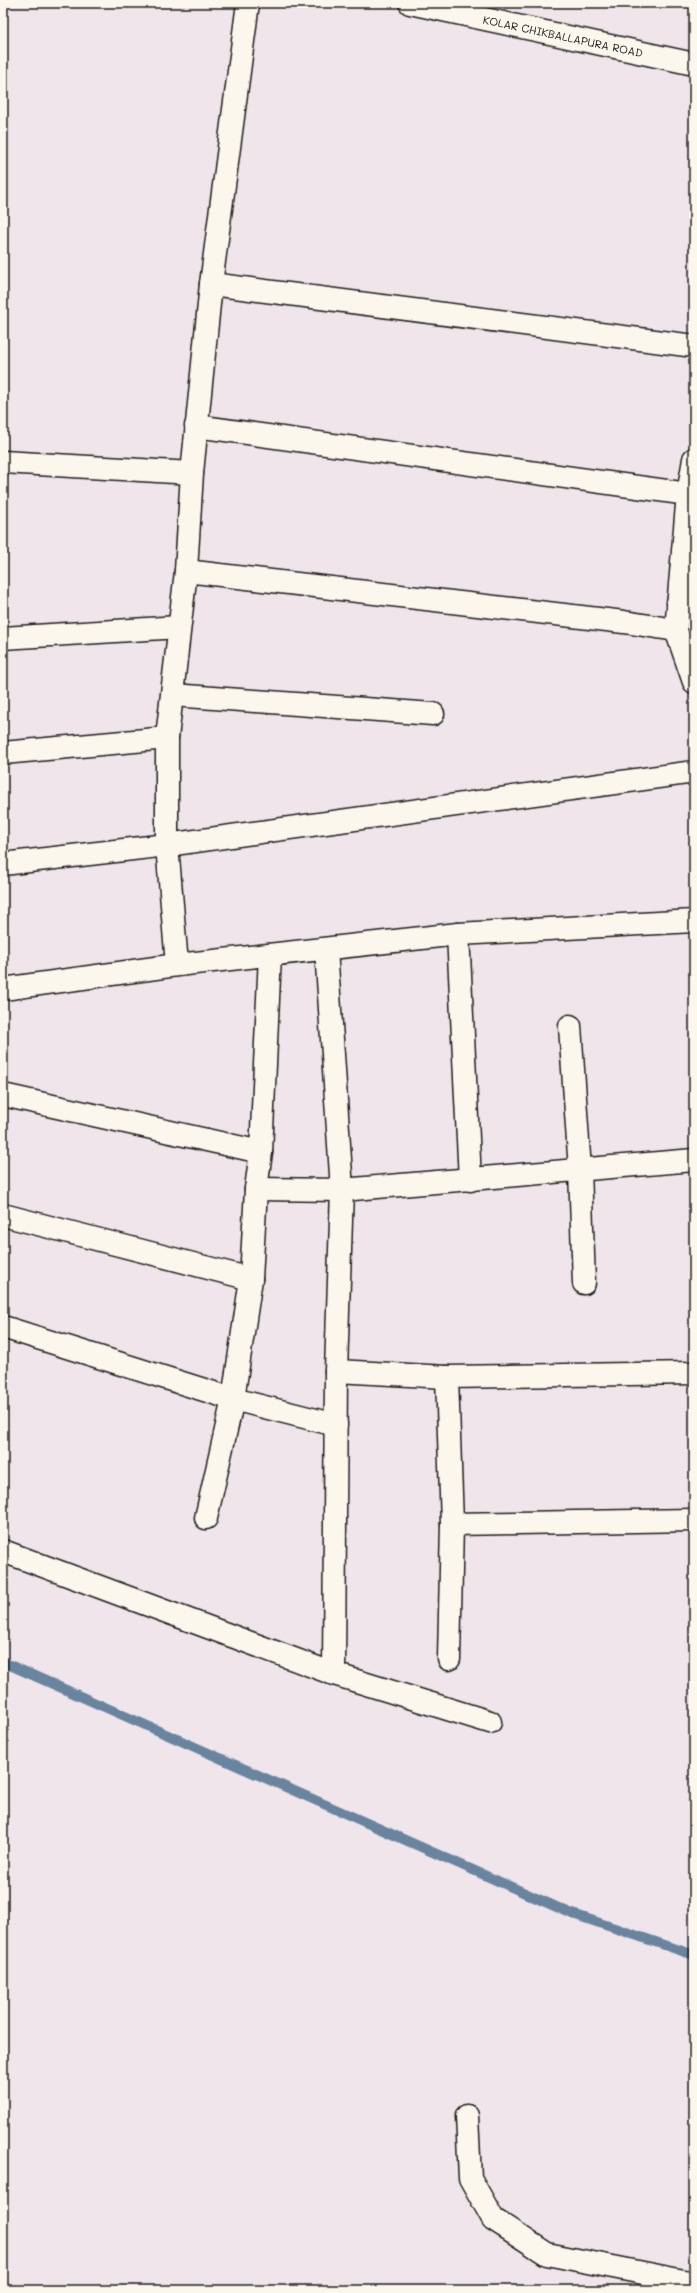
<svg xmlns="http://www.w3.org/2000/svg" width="697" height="2293" viewBox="0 0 697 2293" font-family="Mali,sans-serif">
<rect width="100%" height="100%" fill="#f0e5eb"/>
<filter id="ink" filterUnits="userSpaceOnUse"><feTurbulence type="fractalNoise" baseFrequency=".025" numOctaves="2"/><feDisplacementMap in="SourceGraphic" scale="8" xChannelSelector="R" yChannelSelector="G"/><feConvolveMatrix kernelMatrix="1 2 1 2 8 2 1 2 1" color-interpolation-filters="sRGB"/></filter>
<g filter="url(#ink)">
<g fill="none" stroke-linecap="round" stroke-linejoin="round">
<polyline stroke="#68849f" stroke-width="10" points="3,1662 570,1913 694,1955"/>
<defs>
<g id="street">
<polyline points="211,284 694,346"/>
<polyline points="196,426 688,494"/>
<polyline points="3,462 192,473"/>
<polyline points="186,571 624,622 676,630"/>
<polyline points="678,602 694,600"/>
<polyline points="3,638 179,627"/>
<polyline points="173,695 433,714"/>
<polyline points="3,753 167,738"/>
<polyline points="3,864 167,845 694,772"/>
<polyline points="458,934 470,1180"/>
<polyline points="326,949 342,1190 336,1371 334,1674"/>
<polyline points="177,965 167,845 167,738 186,571 192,473 211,284 248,3"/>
<polyline points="3,989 177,965 458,934 694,921"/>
<polyline points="570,1026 580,1170 584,1283"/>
<polyline points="3,1095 261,1152"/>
<polyline points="256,1189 342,1190 694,1160"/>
<polyline points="3,1215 251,1279"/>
<polyline points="3,1327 233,1399 336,1425"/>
<polyline points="336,1371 447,1377 694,1373"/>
<polyline points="447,1377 452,1524 449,1659"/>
<polyline points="206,1518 233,1399 251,1279 256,1189 261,1152 270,955"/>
<polyline points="452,1524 694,1520"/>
<polyline points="3,1551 334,1674 490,1722"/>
<polyline points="467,2116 470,2178 493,2219 547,2254 694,2283"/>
</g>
<polyline id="secondary" points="694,459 688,494 676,630 694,682"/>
<polyline id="primary" points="410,3 694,64"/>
</defs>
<use href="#street" stroke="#1c1c1c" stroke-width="25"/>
<use href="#secondary" stroke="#1c1c1c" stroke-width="25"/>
<use href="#primary" stroke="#1c1c1c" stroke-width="25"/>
<use href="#street" stroke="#fbf7ec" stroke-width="22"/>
<use href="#secondary" stroke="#fbf7ec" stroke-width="22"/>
<use href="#primary" stroke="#fbf7ec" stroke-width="22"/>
</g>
</g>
<g text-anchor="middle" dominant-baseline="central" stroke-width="3.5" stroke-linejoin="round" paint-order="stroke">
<g font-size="11" fill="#1c1c1c" stroke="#fbf7ec">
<text transform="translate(563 36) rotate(12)">KOLAR CHIKBALLAPURA ROAD</text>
</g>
</g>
<rect width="697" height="2293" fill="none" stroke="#fbf7ec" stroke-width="16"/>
<rect x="8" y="8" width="681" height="2277" fill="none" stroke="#1c1c1c" stroke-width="1.5" filter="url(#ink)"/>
</svg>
